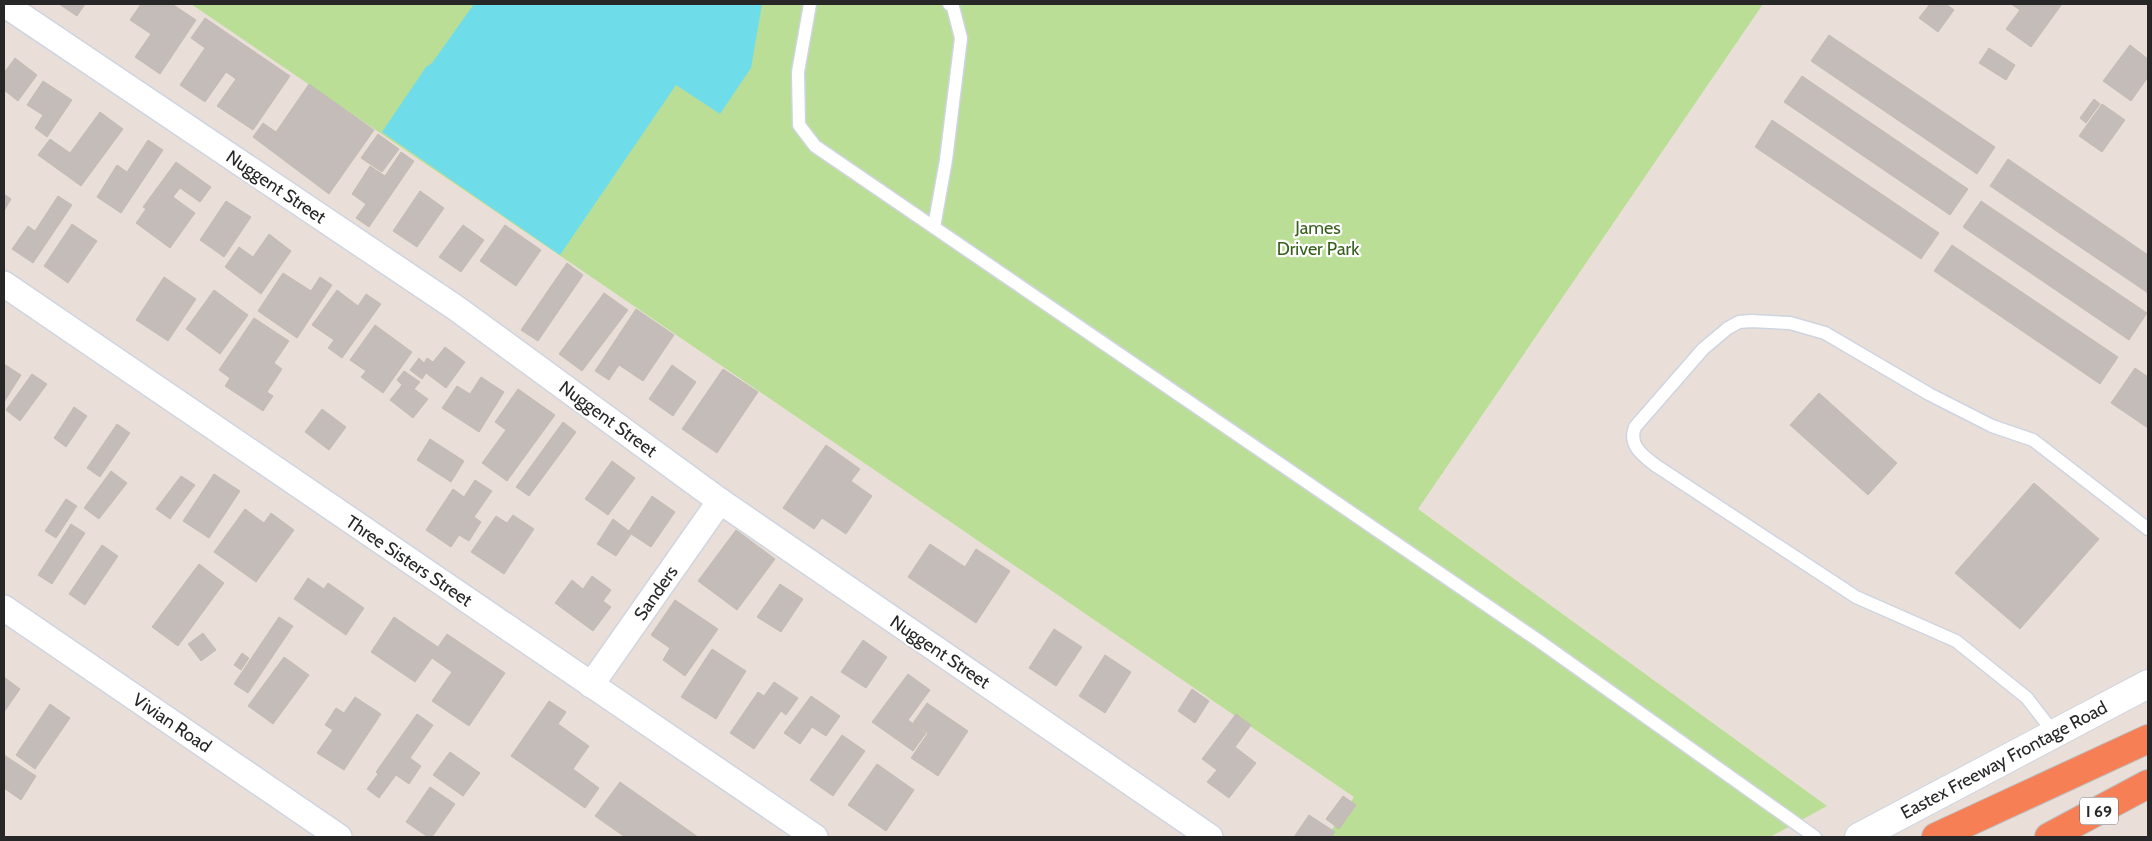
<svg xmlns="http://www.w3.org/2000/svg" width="2152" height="841" viewBox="0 0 2152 841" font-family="Cabin,sans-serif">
<rect width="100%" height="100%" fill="#e9dfd8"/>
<polygon fill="#bbde96" points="191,4 1763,4 1418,509 1827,806 1770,837 1327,837 1354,797"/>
<polygon fill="#6edde9" points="474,4 762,4 751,68 720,114 676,85 560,255 382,132 426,67 432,63"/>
<g fill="#c4bcb8" stroke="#c4bbb3">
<polygon points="59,4 85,4 77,16"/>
<polygon points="141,4 172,4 196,20 160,74 135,57 151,34 130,20"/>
<polygon points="1930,4 1946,4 1954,10 1938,32 1919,18"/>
<polygon points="2011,4 2062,4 2031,47 2006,29 2020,10"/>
<polygon points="205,18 290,76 253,130 217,106 236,79 226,72 205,102 180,85 205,48 191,38"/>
<polygon points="1829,35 1995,147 1977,174 1811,61"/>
<polygon points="2130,45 2148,59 2148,77 2131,101 2103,81"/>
<polygon points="1989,48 2015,65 2006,80 1979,63"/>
<polygon points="15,58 37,75 18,101 4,90 4,73"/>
<polygon points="1802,76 1968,189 1950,215 1784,102"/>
<polygon points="43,81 72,100 47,137 35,128 43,115 27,105"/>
<polygon points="309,84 374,130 329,194 253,137 263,123 276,132"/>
<polygon points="2094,99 2100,104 2086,123 2080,118"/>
<polygon points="2102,104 2125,120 2102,152 2079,136"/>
<polygon points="100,112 123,129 81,186 38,155 50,139 70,153"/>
<polygon points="1772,120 1939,233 1921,259 1755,147"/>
<polygon points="378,134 399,149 382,172 361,158"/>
<polygon points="148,140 163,150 121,213 97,197 117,165 127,172"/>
<polygon points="401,152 414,161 369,227 356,218 366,204 352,194 370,166 385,176"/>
<polygon points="2008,159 2148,255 2148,293 1990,186"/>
<polygon points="176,162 211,187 200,202 180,188 173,197 195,213 170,248 136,223 146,209 143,207"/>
<polygon points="420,191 444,208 417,247 393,231"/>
<polygon points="4,194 11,199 4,211"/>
<polygon points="58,196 72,205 33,263 12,249 28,226 35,231"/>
<polygon points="226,201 251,217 224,257 200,240"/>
<polygon points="1981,201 2147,313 2129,340 1963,227"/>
<polygon points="72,224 97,241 68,283 44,266"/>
<polygon points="463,225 484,240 461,272 439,257"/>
<polygon points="505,225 541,250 516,286 480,261"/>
<polygon points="269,234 291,251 261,294 225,267 239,247 253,257"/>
<polygon points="1952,245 2118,357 2100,384 1934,271"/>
<polygon points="567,263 583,275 538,341 521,330"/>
<polygon points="283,273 311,291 320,277 332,285 297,338 258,311"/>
<polygon points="164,277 196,299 168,341 136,320"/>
<polygon points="214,290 248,315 220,354 186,329"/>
<polygon points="337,290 358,306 366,294 381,304 342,358 328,348 334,340 312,325"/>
<polygon points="604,293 628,310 582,371 559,354"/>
<polygon points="636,309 674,335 643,381 619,365 609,380 595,371"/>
<polygon points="254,318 289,341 274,363 282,369 267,392 273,396 263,411 225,386 230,378 219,370"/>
<polygon points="375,325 412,352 383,393 361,377 366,371 350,360"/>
<polygon points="445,347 465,362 446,388 426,373 422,379 410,370 419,358 424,363 427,358 433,362"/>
<polygon points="4,364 21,375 4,402"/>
<polygon points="672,365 696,382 673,416 649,399"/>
<polygon points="2135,368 2148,377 2148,428 2111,403"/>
<polygon points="723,369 758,392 717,453 682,429"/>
<polygon points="404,371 420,382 414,389 428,399 413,418 390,400 402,385 397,380"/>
<polygon points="32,374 47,384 20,421 6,410"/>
<polygon points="481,377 504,392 479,432 442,408 457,386 470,394"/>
<polygon points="518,389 555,415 507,481 482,463 506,430 495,422"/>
<polygon points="1819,393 1897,463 1868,495 1790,425"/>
<polygon points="74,407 87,416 66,447 54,438"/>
<polygon points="322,409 346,427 329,450 305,432"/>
<polygon points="563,422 576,432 529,496 516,487"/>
<polygon points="117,424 130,433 100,477 87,468"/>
<polygon points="430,439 464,461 451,482 417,460"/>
<polygon points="826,445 860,469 851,481 872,496 846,534 822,518 814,529 783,508"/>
<polygon points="612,461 635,478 608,515 585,499"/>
<polygon points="111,471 127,483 99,519 84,508"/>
<polygon points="214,474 240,491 209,538 183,521"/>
<polygon points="181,476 195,485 170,519 156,509"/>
<polygon points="475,480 492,491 474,517 481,522 469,541 459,535 451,547 426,530 453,489 464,497"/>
<polygon points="2034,483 2099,539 2020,629 1955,573"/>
<polygon points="652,496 675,512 651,547 631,534 616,556 597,544 613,519 629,531"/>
<polygon points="66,499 77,506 56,538 45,531"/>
<polygon points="245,509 264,523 271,513 294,530 256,582 214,552"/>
<polygon points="513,515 534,529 504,574 471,552 496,516 507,523"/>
<polygon points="71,524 85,533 52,584 38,575"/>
<polygon points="736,530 775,559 737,610 698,581"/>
<polygon points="930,544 965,567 976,549 1010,571 976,623 908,577"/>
<polygon points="102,545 118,556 85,605 69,594"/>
<polygon points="199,564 224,583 178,646 152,627"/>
<polygon points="592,576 611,590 603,601 611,607 593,631 555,603 572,580 583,589"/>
<polygon points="308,578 324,589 328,583 364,608 346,635 294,599"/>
<polygon points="780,584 803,599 781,632 757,617"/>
<polygon points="675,600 718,629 685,676 663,660 670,648 651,635"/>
<polygon points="279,617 293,626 248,693 234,684"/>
<polygon points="394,617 438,647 447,634 505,673 469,726 432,701 452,672 432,658 415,682 371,652"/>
<polygon points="1054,629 1082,647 1056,686 1029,668"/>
<polygon points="203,633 216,650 201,661 188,644"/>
<polygon points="863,640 887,657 866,688 841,672"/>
<polygon points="712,649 746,671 716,719 681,697"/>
<polygon points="242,653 249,658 241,670 234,665"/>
<polygon points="1105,655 1131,672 1105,713 1079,696"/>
<polygon points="284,657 309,675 273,724 248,706"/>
<polygon points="908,674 930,690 908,720 926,733 913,751 872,722"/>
<polygon points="4,677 20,689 4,712"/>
<polygon points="774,682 798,698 786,715 781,711 754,749 730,733 758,692 764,696"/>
<polygon points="1192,689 1209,701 1195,723 1178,711"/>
<polygon points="811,696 840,716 826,736 812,727 800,744 784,733"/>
<polygon points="355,697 381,714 344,770 317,753 333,730 325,725 336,708 344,713"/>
<polygon points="549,701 566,712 558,724 589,746 573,769 599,788 585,808 511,756"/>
<polygon points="927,703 968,731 938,776 911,758 928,733 913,723"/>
<polygon points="50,704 70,718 35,769 16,755"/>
<polygon points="417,714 433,725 410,758 421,766 409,784 396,775 379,798 367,789 378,774 376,772"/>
<polygon points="1236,714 1251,725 1235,747 1256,763 1229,798 1207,782 1217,770 1202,759"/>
<polygon points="842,735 865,751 833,796 810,780"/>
<polygon points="450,752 480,773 463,796 433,775"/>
<polygon points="4,755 36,776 21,800 4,788"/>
<polygon points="877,764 914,790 886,831 848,805"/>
<polygon points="620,782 698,837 625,837 595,816"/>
<polygon points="430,787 455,804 432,837 428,837 406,822"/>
<polygon points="1343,796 1356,805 1339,829 1326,819"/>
<polygon points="1309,815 1335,832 1331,837 1294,837"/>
</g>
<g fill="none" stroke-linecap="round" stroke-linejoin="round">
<defs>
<g id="lane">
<polyline points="810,4 798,72 799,125 815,146 1539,641 1815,837"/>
<polyline points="934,227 946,160 961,38 953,7 949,4"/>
<path d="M2054,733L2027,698L1956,641L1856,597L1655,465C1642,455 1628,445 1635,427L1703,349L1728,328L1739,322L1751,321L1790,323L1825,333L1929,394L1992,426L2033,440L2148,529"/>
</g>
<g id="street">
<polyline points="4,4 456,308 720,501 1210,837"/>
<polyline points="4,284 815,837"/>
<polyline points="4,608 339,837"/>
<polyline points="591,685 720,501"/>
</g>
<polyline id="secondary" points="1859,837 2148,684"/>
<g id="highway">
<polyline points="1936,837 2148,739"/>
<polyline points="2049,837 2148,784"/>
</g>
</defs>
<use href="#lane" stroke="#ced4e0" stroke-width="15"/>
<use href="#street" stroke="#ced4e0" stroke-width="28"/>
<use href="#secondary" stroke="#ced4e0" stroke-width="30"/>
<use href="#highway" stroke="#bebebe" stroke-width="30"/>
<use href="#lane" stroke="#fff" stroke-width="12"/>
<use href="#street" stroke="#fff" stroke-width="25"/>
<use href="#secondary" stroke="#fff" stroke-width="28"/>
<use href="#highway" stroke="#f77f55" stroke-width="28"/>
</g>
<g text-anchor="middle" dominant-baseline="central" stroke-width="4.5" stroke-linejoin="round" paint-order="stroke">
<rect fill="#fff" stroke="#686868" stroke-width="1" x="2080" y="797.5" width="38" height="27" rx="4"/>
<g font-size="16" font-weight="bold" fill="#272727">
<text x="2099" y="811">I 69</text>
</g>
<g font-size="18" fill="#272727" stroke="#fff">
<text transform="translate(276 187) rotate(34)">Nuggent Street</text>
<text transform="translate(608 419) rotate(36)">Nuggent Street</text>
<text transform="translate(409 561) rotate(34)">Three Sisters Street</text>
<text transform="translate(656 593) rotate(-55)">Sanders</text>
<text transform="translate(940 652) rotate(34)">Nuggent Street</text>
<text transform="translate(172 723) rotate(34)">Vivian Road</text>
<text transform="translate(2004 760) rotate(-28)">Eastex Freeway Frontage Road</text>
</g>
<g font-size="18" fill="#355f1b" stroke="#fff">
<text x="1318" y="228">James<tspan x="1318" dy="21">Driver Park</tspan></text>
</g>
</g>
<rect width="2152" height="841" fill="none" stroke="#272727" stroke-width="10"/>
</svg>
